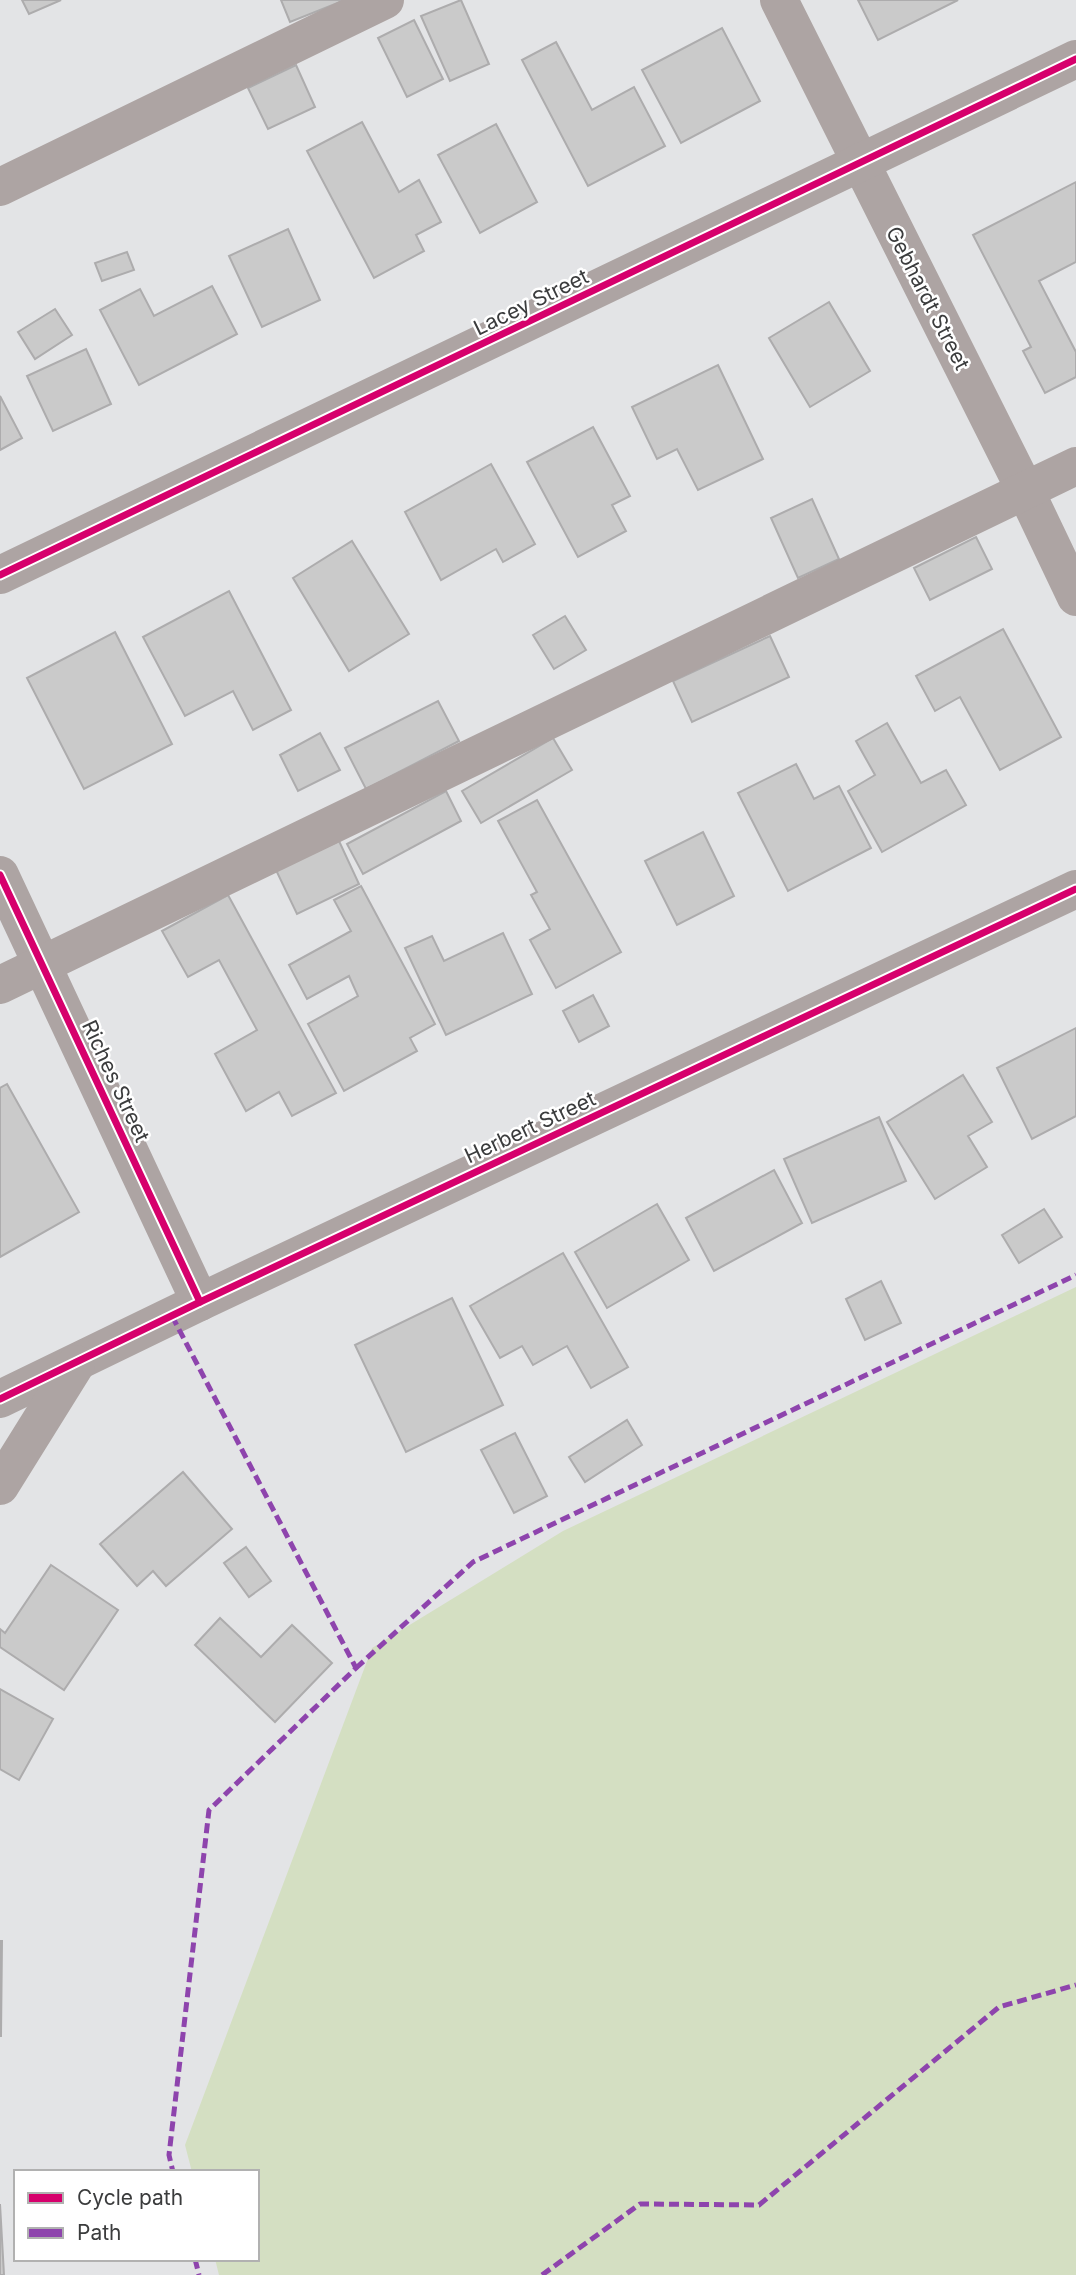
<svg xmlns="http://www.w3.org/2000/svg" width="1076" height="2275" viewBox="0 0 1076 2275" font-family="Inter,sans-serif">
<rect width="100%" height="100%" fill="#e3e4e6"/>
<polygon fill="#d4dfc2" points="1076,1287 1076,2275 219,2275 215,2259 257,2259 257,2172 192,2172 185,2145 372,1648 563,1531"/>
<g fill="#cacaca" stroke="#adacad" stroke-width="2">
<polygon points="22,0 61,0 29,14"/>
<polygon points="281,0 345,0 290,22"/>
<polygon points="461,0 489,64 450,81 421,16"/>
<polygon points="858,0 958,0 878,40"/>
<polygon points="414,20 443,79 407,97 378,38"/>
<polygon points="722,28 760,101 681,143 642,70"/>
<polygon points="556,42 592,110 634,87 665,146 588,186 522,60"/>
<polygon points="296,65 315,107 268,129 248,88"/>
<polygon points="362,122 399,192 419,180 441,222 416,235 424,251 374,278 307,151"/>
<polygon points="496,124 537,202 480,233 438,155"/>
<polygon points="1076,182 1076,262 1039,281 1076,352 1076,377 1045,393 1023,351 1031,347 973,235"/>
<polygon points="288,229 320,300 262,327 229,256"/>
<polygon points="127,252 134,270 102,281 95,263"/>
<polygon points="212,286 237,334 139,385 100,310 140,289 154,316"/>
<polygon points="829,302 870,371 810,407 769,338"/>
<polygon points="55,309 72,335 35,359 18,332"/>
<polygon points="86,349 111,404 53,431 27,376"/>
<polygon points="718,365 763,459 698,490 677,449 657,459 632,407"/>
<polygon points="0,396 22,438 0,450"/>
<polygon points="593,427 630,496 612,505 626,531 578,557 527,462"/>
<polygon points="491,464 535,544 503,562 496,549 441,580 405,512"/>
<polygon points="812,499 839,559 798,578 771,518"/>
<polygon points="976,537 992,569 930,600 914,568"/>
<polygon points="352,541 409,634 349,671 293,578"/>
<polygon points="229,591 291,710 253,730 233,691 185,716 143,637"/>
<polygon points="565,616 586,650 554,669 533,635"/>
<polygon points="1003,629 1061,737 1000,770 960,697 935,711 916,676"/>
<polygon points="115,632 172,744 84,789 27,678"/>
<polygon points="770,636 789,677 692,722 673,681"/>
<polygon points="438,701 459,741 366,789 345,748"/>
<polygon points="887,723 921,783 946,770 966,805 882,852 848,791 875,775 856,741"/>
<polygon points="320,733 340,770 298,791 280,755"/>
<polygon points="553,738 572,770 481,823 462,791"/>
<polygon points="796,764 814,799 839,786 871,848 788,891 738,793"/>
<polygon points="446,791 461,821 363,874 347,844"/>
<polygon points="537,800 621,952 556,988 530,940 550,929 531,895 537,892 498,821"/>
<polygon points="703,832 734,896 677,925 645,861"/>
<polygon points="339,841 359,884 297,914 276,870"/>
<polygon points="361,886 435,1024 410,1038 417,1051 344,1091 308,1024 358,996 349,976 307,999 289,965 351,931 334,900"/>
<polygon points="228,895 336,1093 292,1116 279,1092 246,1111 215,1054 257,1030 219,960 188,977 162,931"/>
<polygon points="503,933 532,994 446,1035 405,948 432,936 444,961"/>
<polygon points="593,995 609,1026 579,1042 563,1011"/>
<polygon points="1076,1028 1076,1116 1032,1139 997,1068"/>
<polygon points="963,1075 992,1122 968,1136 987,1167 935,1199 887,1122"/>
<polygon points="7,1084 79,1212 0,1257 0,1088"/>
<polygon points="879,1117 906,1181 812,1223 784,1159"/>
<polygon points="774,1170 802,1223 714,1271 686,1218"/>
<polygon points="657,1204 689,1260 607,1308 575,1252"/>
<polygon points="1044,1209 1062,1237 1019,1263 1002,1235"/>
<polygon points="563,1253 628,1367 591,1388 567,1346 533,1365 522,1346 500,1358 470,1306"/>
<polygon points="881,1281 901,1323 865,1340 846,1299"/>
<polygon points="452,1298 503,1405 406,1452 355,1345"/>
<polygon points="627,1420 642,1445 585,1482 569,1457"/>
<polygon points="515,1433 547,1496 514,1513 481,1450"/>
<polygon points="183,1472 232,1529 166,1586 153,1571 137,1586 100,1544"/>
<polygon points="246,1547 271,1581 249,1597 224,1563"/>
<polygon points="51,1565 118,1610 64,1690 0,1647 0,1629 5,1633"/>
<polygon points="220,1618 261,1657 292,1625 332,1663 275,1722 195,1645"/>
<polygon points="0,1689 53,1719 19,1780 0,1769"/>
<polygon points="0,1941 2,1941 1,2036 0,2036"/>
<polygon points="0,2204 4,2275 0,2275"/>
</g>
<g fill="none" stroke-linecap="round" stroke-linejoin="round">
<g stroke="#ada4a3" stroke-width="38">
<polyline points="779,0 1025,490 1076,597"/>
<polyline points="0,187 385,0"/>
<polyline points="0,575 1076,59"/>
<polyline points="0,875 200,1302"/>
<polyline points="0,985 1076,466"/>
<polyline points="0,1399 200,1302 1076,889"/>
<polyline points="0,1486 76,1364"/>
</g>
<g stroke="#8e44ad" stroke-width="5" stroke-dasharray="10 5" stroke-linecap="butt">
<polyline points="172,1316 356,1668 209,1810 169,2155 173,2172"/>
<polyline points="356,1668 473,1562 1076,1275"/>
<polyline points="195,2259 199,2275"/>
<polyline points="542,2275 640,2204 759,2205 999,2007 1076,1985"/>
</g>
<defs>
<g id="cycleway">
<polyline points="0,575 1076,59"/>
<polyline points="0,875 200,1302"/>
<polyline points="0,1399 200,1302 1076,889"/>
</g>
</defs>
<use href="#cycleway" stroke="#fff" stroke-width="11"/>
<use href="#cycleway" stroke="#d6006c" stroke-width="7"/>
</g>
<g text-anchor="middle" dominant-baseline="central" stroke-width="5" stroke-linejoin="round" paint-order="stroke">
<g font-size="21" fill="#3b3c3d" stroke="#fff">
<text transform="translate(928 298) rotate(63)">Gebhardt Street</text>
<text transform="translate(531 302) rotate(-26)">Lacey Street</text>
<text transform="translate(116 1081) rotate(65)">Riches Street</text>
<text transform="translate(530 1127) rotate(-25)">Herbert Street</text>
</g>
</g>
<rect x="14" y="2170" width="245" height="91" fill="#ffffff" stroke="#b1b1b1" stroke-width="2"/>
<rect x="28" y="2193" width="35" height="10" fill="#d6006c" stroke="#b1b1b1" stroke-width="2"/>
<text x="77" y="2205" font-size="21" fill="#3b3c3d">Cycle path</text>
<rect x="28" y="2228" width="35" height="10" fill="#8e44ad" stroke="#b1b1b1" stroke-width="2"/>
<text x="77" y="2240" font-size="21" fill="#3b3c3d">Path</text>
</svg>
